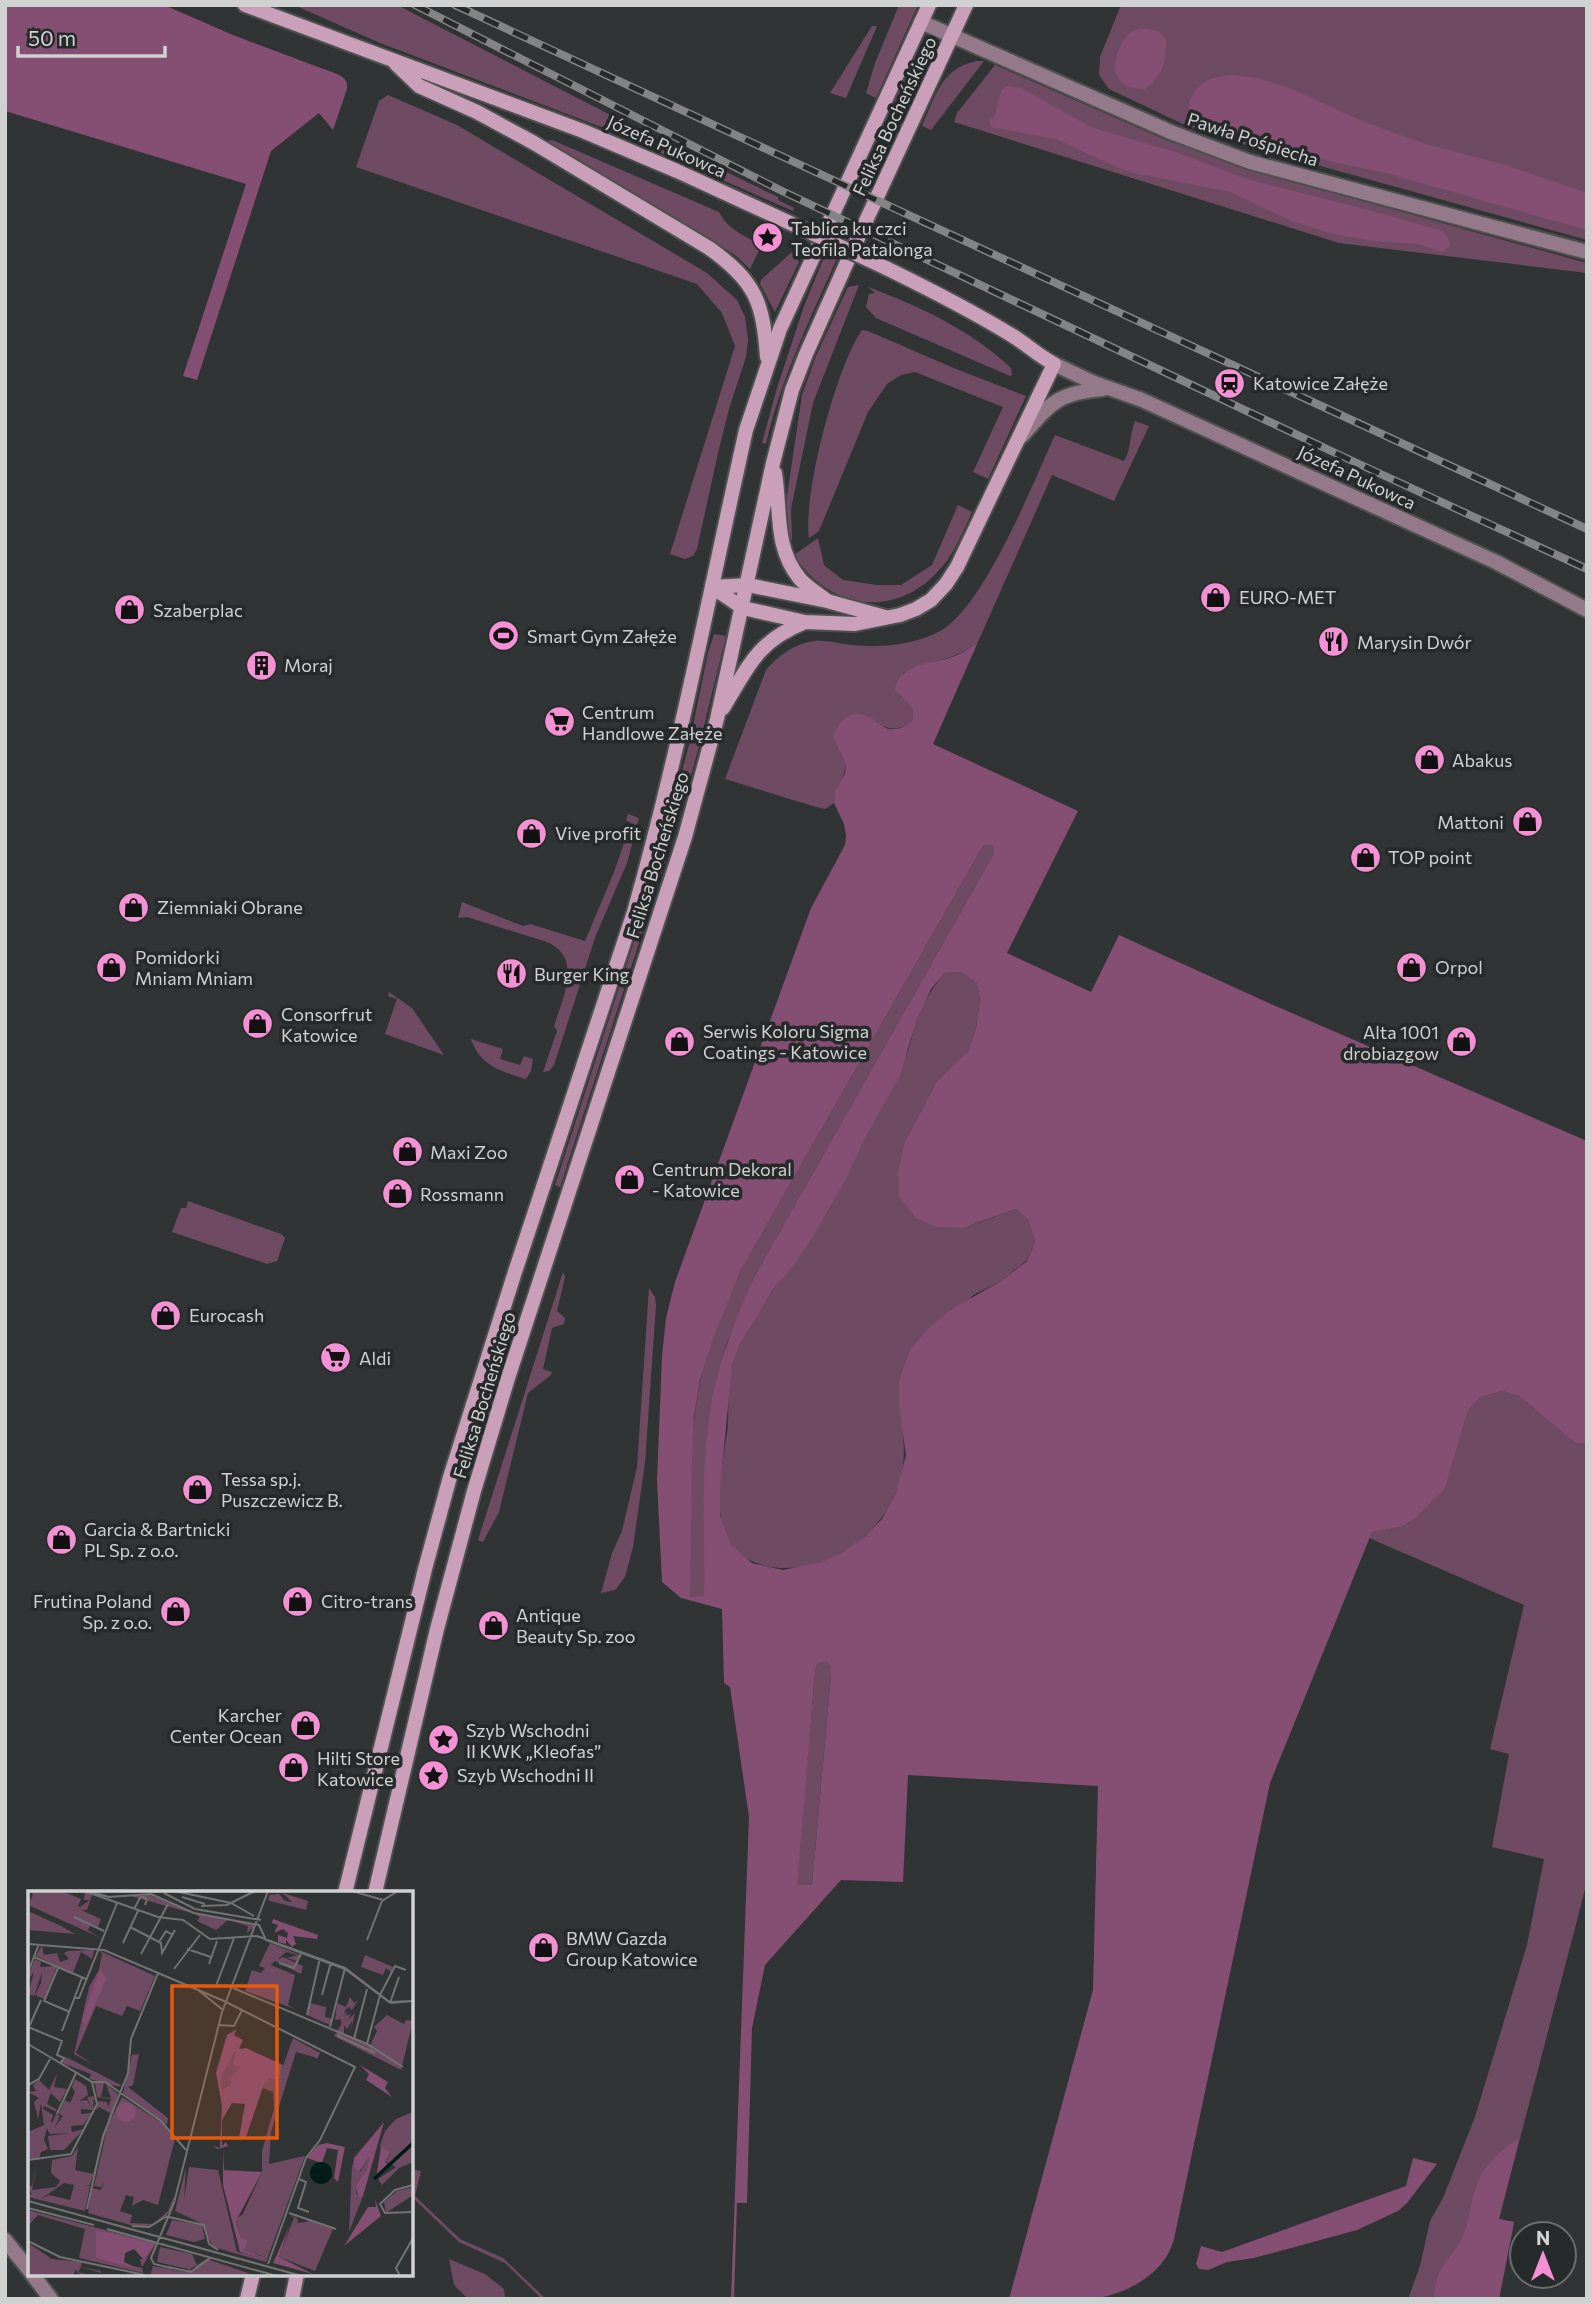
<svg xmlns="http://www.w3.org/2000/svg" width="1592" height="2304" viewBox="0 0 1592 2304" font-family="Commissioner,sans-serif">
<rect width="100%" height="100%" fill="#313434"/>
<g fill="#6f4b63">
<polygon points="294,5 397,5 624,122 778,197 778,200 794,208 793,211 604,128 380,43"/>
<polygon points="899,5 918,5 876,98 866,93 875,63"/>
<polygon points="1121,5 1587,5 1587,240 1252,147 1183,124 1109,89 1099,75 1100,57"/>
<polygon points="872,26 877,26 846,98 830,93"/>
<path d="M932,45L935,48L900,120L889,115C900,92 909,59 932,45Z"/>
<path d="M977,61H984L931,130L922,126C935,97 941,68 977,61Z"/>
<polygon points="995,65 1166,140 1250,170 1587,263 1587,273 1339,243 954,122 957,113"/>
<polygon points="388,95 457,125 707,273 737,300 745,317 748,340 746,357 729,409 718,453 697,549 693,556 685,559 670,554 735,346 722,313 697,284 356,167 379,101"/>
<path d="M552,140L719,212C729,231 743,234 761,246L750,269L735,255L547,141Z"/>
<path d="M827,250L838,256C811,317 781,378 766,444L762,443L777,388L804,306Z"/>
<polygon points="792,252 799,262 775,312 760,284 761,280"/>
<polygon points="859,285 813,403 791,509 792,539 789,544 784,516 802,395 816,356 848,287"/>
<path d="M868,287C919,306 971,330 1011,368L1012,375L1010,376L876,318L866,307L869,294L875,293Z"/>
<path d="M862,330L868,331L956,369L1026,396L988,479L973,472L1003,407L915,372L901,375L887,384L868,412L819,531L809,538C803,494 836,367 862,330Z"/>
<path d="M1135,421L1149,426L1114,501L1052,475L978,642C956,661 928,660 903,673L900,696C912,701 916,709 912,721C899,730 889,732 876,721L840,753L846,766C843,780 835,787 834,803L825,809L816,807L725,779L766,670C779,655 795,643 815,641C827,640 840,644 852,645C881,648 914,645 940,631C984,607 1033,483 1055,435L1124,461C1132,448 1129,435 1135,421Z"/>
<path d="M958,505L972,512C963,531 955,553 940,569C896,620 829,610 794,555L818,538L824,565L843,580L877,585H901L932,565Z"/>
<polygon points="714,634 726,636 698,750 678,822 560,1187 555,1185 646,905 689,745 708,653"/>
<path d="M628,814L639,818L627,863L596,935L554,1065L549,1071L543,1072L557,1031L554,1026C562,999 584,958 547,942L467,917L458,918L462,902L523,926L530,924L585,941L614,872L631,823L626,820Z"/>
<path d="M987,845L994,846V853L753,1279L726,1345L709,1418L706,1456L704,1597H689C690,1526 686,1452 700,1383C707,1344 724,1307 740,1272L983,846Z"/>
<path d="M961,972L977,984L980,998L976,1028L968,1051L937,1081L905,1141L917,1219C960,1236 975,1223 1016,1209L1028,1220L1035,1242L1027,1260L1001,1281L973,1295L899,1380C899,1419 912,1458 895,1495C874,1542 818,1577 766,1566C754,1563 738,1556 730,1545C710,1514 724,1460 728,1425C729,1404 727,1382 733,1362C749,1313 788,1275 815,1232C834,1203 849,1171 864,1139C878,1110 893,1082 907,1053C912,1042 913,1029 917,1018C924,1001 933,987 945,973Z"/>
<polygon points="389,992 412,1008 444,1055 385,1034 397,999 388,996"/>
<path d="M471,1039L503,1049L500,1059L520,1065L524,1056L533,1059L531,1071L526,1079C501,1071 480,1066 471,1039Z"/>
<polygon points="188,1201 281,1234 285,1238 277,1261 267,1264 172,1232 181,1208 186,1208"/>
<polygon points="563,1272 565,1277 557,1311 565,1318 564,1324 552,1328 543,1369 552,1372 551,1375 528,1393 499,1512 483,1542 478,1540"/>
<polygon points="649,1288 655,1297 656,1305 645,1463 633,1547 625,1577 615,1590 601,1593 612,1553 622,1531 637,1467"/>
<polygon points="1502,1391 1519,1396 1575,1443 1587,1443 1587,1882 1499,2219 1514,2222 1499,2299 1408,2299 1420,2266 1430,2221 1443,2198 1475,2117 1527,1945 1544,1859 1492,1847 1509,1754 1490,1749 1524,1605 1369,1538 1372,1532 1401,1527 1445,1489 1468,1411 1481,1397"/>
<polygon points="821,1662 827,1662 831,1667 831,1675 812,1885 796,1885 815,1673 816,1666"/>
<polygon points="411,2169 421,2171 415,2196 460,2239 503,2258 546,2299 542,2299 505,2263 459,2242 411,2196"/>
<polygon points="449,2259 485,2274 504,2289 505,2299 468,2299 454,2285"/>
</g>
<g fill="#854e73" fill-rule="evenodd">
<path d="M5,5H164L233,35L337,74C344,77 348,81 347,89L333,130L319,113L271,151L197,380L183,376L246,184L5,111Z"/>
<path d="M1140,28L1159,31L1166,39C1166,64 1164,73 1145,89C1137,88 1129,89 1123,84C1108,73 1118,43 1130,33C1133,30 1137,30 1140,28Z"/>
<path d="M1233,75L1257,78L1290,88L1364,122L1425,144L1509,166L1587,193V230L1386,173L1305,156L1275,147L1237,131L1214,129L1192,120L1188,115C1188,87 1207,76 1233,75Z"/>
<polygon points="1007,86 1021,88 1091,127 1178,153 1243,178 1376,212 1443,231 1448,238 1450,246 1443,252 1418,244 1373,241 1333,234 1294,222 1230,192 1133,173 1114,166 1056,139 990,127 990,120 995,115 1001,91"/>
<path d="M978,642L933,744L1078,811L1007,953L1091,992L1119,935L1271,1004L1587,1141V1443H1575L1519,1396L1502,1391L1481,1397L1468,1411L1445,1489L1415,1518L1401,1527L1372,1532L1270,1783L1174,2239C1165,2274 1126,2295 1091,2299C1064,2301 1036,2299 1009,2299L1093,1990L1098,1786L908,1775L903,1882L841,1880L765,1965L752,2028L747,2203H737L734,2299H731L749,1817L730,1687L724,1683L722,1609L681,1598L662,1582L657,1480L662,1356L666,1318L675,1282L811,908L845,845L846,836L844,824L834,803L835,791L845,773L846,766L833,736C843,714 856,707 877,722C881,724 882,726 886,728C896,732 905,726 912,721C917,703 904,701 895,690C898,664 930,664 949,658C960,655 969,649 978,642ZM987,845L994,846V853L753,1279C733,1323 716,1369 709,1418C701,1476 705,1537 704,1596L690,1597L692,1456L694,1417L700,1380L712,1341L740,1272L983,846ZM961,972L977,984L980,999L976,1028L968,1051L937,1081L905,1141L898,1174L899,1197L917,1219L937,1227L962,1228L1016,1209L1028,1220L1035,1242L1027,1261L1001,1281L952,1309L929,1328L910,1350L899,1380V1406L906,1455L896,1493L882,1519L864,1537L841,1553L821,1562L783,1570L752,1563L731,1545L720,1516V1489L732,1365L740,1344L772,1291L793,1266L817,1230L845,1181L863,1142L900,1075L917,1019L931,989L945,973ZM821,1662H827L831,1667V1675L812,1885H797L815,1673L816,1666Z"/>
<path d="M1519,2139L1499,2219L1514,2222L1499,2299H1434C1434,2263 1456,2258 1465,2230C1470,2216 1471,2200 1476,2187C1482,2167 1502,2148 1519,2139Z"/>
<polygon points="1413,2158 1437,2164 1407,2203 1398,2211 1357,2230 1254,2258 1227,2262 1208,2270 1199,2269 1196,2264 1201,2246 1222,2252 1406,2186"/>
</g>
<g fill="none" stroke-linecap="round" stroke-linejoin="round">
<defs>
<g id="street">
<polyline points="921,22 1173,133 1250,162 1587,252"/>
<polyline points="1054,364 1092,382 1142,400 1496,562 1587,610"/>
<path d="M1022,436C1051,403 1057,393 1103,389"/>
<polyline points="5,2240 30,2271"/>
<polyline points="32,2274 51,2299"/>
</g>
<g id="secondary">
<polyline points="245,5 583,131 677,171 788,222"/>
<path d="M396,64L419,86L477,112L534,143L709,248C755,281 763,301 767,357"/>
<path d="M775,473C781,510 774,548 800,579C807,587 817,593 826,600"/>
<path d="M712,587L743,608L805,622L855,624L900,615L916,609L931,600L946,584L957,567L1054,364C1039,356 1027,345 1013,336C972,311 929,289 886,268"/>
<polyline points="712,587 748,585 827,601 885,617"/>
<path d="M723,708C749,666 756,642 805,622"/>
<path d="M345,1893L425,1569L450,1477L514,1275L634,912C679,753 710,591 746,430L780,329L929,5"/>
<polyline points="375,1893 437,1629 474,1491 508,1378 685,837 717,719 773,463 792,390 806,354 852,251 966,5"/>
<polyline points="247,2299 253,2274"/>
<polyline points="292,2299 297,2274"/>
</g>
</defs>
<use href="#street" stroke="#4e5050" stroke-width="18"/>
<use href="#secondary" stroke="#4e5050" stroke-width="18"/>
<use href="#street" stroke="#937989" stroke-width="14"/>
<use href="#secondary" stroke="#c99fba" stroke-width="14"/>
<defs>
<g id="rail">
<polyline points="415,5 782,191 1346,458 1587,569"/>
<polyline points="455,5 1587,529"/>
</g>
</defs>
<use href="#rail" stroke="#838585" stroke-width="8"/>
<use href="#rail" stroke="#272a2a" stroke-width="5" stroke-dasharray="16" stroke-linecap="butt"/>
<defs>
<polyline id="secondary-bridge" points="788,222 886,268"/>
</defs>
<use href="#secondary-bridge" stroke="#4e5050" stroke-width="18" stroke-linecap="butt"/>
<use href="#secondary-bridge" stroke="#c99fba" stroke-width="14"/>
</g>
<defs>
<symbol id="sight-disc" viewBox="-11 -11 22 22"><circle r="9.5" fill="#f491d4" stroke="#272a2a"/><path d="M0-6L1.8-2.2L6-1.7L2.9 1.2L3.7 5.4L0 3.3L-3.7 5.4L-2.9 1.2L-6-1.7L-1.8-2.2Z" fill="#111"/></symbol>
<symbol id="station-disc" viewBox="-11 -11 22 22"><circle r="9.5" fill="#f491d4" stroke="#272a2a"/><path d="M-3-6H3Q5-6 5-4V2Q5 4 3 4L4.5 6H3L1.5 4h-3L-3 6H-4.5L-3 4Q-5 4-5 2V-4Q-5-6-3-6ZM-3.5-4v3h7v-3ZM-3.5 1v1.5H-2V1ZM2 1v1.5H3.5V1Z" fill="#111"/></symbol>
<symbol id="shop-disc" viewBox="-11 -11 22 22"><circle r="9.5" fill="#f491d4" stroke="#272a2a"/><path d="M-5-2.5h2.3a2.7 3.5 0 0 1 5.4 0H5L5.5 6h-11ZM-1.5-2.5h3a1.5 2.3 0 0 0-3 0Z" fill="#111"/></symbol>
<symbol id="stadium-disc" viewBox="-11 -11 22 22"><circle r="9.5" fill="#f491d4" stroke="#272a2a"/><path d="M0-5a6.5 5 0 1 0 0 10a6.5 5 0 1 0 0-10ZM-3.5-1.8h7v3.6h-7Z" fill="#111"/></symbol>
<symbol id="restaurant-disc" viewBox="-11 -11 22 22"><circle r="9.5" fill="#f491d4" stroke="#272a2a"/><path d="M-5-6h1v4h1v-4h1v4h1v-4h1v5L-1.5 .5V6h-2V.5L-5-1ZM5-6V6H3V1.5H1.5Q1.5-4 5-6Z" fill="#111"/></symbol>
<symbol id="building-disc" viewBox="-11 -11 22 22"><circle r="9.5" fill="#f491d4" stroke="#272a2a"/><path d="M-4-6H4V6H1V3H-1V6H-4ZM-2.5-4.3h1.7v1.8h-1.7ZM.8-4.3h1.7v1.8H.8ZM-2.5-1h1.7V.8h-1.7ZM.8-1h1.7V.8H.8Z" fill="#111"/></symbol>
<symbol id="supermarket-disc" viewBox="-11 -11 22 22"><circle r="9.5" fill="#f491d4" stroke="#272a2a"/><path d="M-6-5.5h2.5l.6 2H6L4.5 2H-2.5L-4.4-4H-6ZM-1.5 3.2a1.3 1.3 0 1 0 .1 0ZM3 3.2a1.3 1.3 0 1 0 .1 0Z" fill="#111"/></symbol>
</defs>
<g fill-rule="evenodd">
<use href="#sight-disc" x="750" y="220" width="35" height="35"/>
<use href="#station-disc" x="1212" y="366" width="35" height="35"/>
<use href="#shop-disc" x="1198" y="580" width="35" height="35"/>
<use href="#shop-disc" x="112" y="592" width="35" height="35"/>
<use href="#stadium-disc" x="486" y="618" width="35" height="35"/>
<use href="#restaurant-disc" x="1316" y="624" width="35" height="35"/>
<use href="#building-disc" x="244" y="648" width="35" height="35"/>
<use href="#supermarket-disc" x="542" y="704" width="35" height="35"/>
<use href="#shop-disc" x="1412" y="742" width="35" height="35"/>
<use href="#shop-disc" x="1510" y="804" width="35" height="35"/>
<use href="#shop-disc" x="514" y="816" width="35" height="35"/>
<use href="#shop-disc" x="1348" y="840" width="35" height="35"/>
<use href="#shop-disc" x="116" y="890" width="35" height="35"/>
<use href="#shop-disc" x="94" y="950" width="35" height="35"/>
<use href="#shop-disc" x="1394" y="950" width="35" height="35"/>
<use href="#restaurant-disc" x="494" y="956" width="35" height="35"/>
<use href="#shop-disc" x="240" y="1006" width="35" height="35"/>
<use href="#shop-disc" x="662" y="1024" width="35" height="35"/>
<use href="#shop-disc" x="1444" y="1024" width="35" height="35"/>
<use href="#shop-disc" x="390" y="1134" width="35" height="35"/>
<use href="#shop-disc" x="612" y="1162" width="35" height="35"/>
<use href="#shop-disc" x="380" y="1176" width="35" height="35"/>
<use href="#shop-disc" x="148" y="1298" width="35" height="35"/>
<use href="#supermarket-disc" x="318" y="1340" width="35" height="35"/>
<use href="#shop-disc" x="180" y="1472" width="35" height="35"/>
<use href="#shop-disc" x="44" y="1522" width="35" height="35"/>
<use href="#shop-disc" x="280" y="1584" width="35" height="35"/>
<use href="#shop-disc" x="158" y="1594" width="35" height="35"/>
<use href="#shop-disc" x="476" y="1608" width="35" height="35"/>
<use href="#shop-disc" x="288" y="1708" width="35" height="35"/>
<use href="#sight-disc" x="426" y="1722" width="35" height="35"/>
<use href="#shop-disc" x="276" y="1750" width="35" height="35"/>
<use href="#sight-disc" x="416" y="1758" width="35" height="35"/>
<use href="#shop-disc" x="526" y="1930" width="35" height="35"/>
</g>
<g text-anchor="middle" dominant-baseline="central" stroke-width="7" stroke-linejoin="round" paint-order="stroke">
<g font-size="18" fill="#d0d2d1" stroke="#272a2a">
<text transform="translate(894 116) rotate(-65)">Feliksa Bocheńskiego</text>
<text transform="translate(1253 139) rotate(18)">Pawła Pośpiecha</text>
<text transform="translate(667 146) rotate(24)">Józefa Pukowca</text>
<text transform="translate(1357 477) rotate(25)">Józefa Pukowca</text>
<text transform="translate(657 855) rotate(-73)">Feliksa Bocheńskiego</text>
<text transform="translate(484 1395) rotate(-73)">Feliksa Bocheńskiego</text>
</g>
<g font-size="18" fill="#d0d2d1" stroke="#272a2a" text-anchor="start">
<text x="791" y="228">Tablica ku czci<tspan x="791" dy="21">Teofila Patalonga</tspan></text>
<text x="1253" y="383">Katowice Załęże</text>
<text x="1239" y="597">EURO-MET</text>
<text x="153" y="610">Szaberplac</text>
<text x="527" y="636">Smart Gym Załęże</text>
<text x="1357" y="642">Marysin Dwór</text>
<text x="284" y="665">Moraj</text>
<text x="582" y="712">Centrum<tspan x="582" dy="21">Handlowe Załęże</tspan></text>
<text x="1452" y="760">Abakus</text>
<text x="1504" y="822" text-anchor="end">Mattoni</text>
<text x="555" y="833">Vive profit</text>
<text x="1388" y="857">TOP point</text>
<text x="157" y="907">Ziemniaki Obrane</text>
<text x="135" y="957">Pomidorki<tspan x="135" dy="21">Mniam Mniam</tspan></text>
<text x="1435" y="967">Orpol</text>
<text x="534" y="974">Burger King</text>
<text x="281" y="1014">Consorfrut<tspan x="281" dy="21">Katowice</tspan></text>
<text x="703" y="1031">Serwis Koloru Sigma<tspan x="703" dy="21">Coatings - Katowice</tspan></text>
<text x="1439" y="1032" text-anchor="end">Alta 1001<tspan x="1439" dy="21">drobiazgow</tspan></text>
<text x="430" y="1152">Maxi Zoo</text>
<text x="652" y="1169">Centrum Dekoral<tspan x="652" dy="21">- Katowice</tspan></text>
<text x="420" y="1194">Rossmann</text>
<text x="189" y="1315">Eurocash</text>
<text x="359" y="1358">Aldi</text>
<text x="221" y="1479">Tessa sp.j.<tspan x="221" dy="21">Puszczewicz B.</tspan></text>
<text x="84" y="1529">Garcia &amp; Bartnicki<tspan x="84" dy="21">PL Sp. z o.o.</tspan></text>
<text x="152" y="1601" text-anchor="end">Frutina Poland<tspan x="152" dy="21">Sp. z o.o.</tspan></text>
<text x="321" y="1601">Citro-trans</text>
<text x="516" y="1615">Antique<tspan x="516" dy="21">Beauty Sp. zoo</tspan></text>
<text x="282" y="1715" text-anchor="end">Karcher<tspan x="282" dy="21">Center Ocean</tspan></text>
<text x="466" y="1730">Szyb Wschodni<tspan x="466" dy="21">II KWK „Kleofas”</tspan></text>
<text x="317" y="1758">Hilti Store<tspan x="317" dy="21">Katowice</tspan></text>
<text x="457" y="1775">Szyb Wschodni II</text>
<text x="566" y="1938">BMW Gazda<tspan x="566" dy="21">Group Katowice</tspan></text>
</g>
</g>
<g transform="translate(28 1891)">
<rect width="385" height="385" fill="#313434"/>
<path d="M2,0H34L53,8L50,15L52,16L62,9H56L57,1L64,4L59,19H53L73,28L70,36L63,33L60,39L71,46L0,14L5,4ZM243,0L242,4L251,3L257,10L264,11L255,2L280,10L278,19L242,10L240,9ZM122,4L168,23L229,33L219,42L220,35L200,29L188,39L169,30L172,26L167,23L102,5ZM0,20L33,35L47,43L0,39ZM242,52L272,64L269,70L259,67L270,64L258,61L249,69L255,66L275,75L273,83L247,70L243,74L267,84L260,114L267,118L217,100L224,79L233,82L237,77L231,75ZM14,54L16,64L29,62L32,71L41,68L36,62L40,60L66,59L64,68L53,61L45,82L8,65ZM70,59L127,85L108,130L112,120L99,115L94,125L68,115L48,162L66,174L46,163L61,96L71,79L74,62ZM337,64L365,76L363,81L358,77L355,84L333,76ZM7,68L13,71L12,76L29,75L16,108L7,104L13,92L14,81L6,105L0,103L6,81L0,90V84ZM322,106L326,112L330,109L324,119L321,116L317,119L316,127L318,120L319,125L323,122L320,129L327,122L323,139L324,130L319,138L316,134V143L342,154L349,140L346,136L359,124L376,133L378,129L385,130L373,179L306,145L317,128L313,133V128L307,129L309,112L318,116ZM282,112L298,116L297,126L305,128L302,134L279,124ZM265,147L292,162L289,168L272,156L286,166L268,161L243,241L241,273L277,265L238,371L185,356L173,332L147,320L158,276L156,308L161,276L190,279L209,361L237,366L216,359L208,328L215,323L234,281V260L246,218L245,201L234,197L242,187L250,189ZM208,159L204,174L212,177L201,196L194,198L190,189ZM111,163L105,194L100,196L140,227L139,234L95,202L104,164ZM38,166L93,194L92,196L61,188L63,183L31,171ZM29,183L26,196L39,198L32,211L23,202L21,207L19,213L28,218L29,221L16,215L15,218L25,224L23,230L24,232L28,223L32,225L26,237L35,225L31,223L37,209L42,212L47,201L44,196L47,188L58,195L60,204L51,210L59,209L63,216L59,206L66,205L65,219L53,218V223L64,222L55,234L43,235L44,241L56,238L36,259H22L20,245L42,242L22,243L19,237L16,249L20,258L13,261L11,269L0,267V241L16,234L13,212L10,228L6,211L11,207L0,201L8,200L5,194L11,189L21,199ZM67,192H76L73,206L83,207L78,193L90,203L62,294H57L62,295L57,320L0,306V302L4,304L0,295H4L9,271L4,299L28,296L32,290L23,282L24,269L44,265L50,256L47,279L65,283L82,222L71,216L68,220L70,210L79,211L80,216L83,208L69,206ZM36,292L46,294L42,309L21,304L13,308ZM94,206L134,232L147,248L130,314L115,309L104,315L106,306L98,304L92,320L104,324L102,332L125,333L140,320L146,304L144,317L138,325L127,333L118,335H106L60,322L64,297L73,299L76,291L73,296L66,295L80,234ZM385,221V271L371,277L354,294L350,288L368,276L357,270L363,263L352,255L357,240L368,228ZM341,266L339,278L327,295L329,304L335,305L321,341L324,274L332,281ZM385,296V304L358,322L356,311L369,300ZM0,319L128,352L114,376L112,368H117L121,360L116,351L68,340V367L114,377L115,382L51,367L57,338L10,324L0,335ZM262,324L269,327L270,332L282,330L305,338L287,380L251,366L266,327ZM144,329L174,334L177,348L166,351L138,344ZM0,352L24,368L54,371L53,376L73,380V382L53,376L50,381L57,383L56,385L49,381L48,378L45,385H0ZM132,356L164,363L169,374L164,379L129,371ZM179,368L229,385H122L125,375L157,381Z" fill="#6f4b63" fill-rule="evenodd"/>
<path d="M245,28L290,44L289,48L265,45L268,53L264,56L258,49V53L250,51V44L259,47L260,42L255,38L246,42L250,34L244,32ZM72,77L78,88L48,158L57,134L54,129ZM209,138L206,144L215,149L211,158L218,157L255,174L250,190L242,187L235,196L218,246L211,247L217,213L204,212L194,229V255L198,251L200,255L190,258L188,257L185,255L192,257L194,215L188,182L199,144ZM208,159L204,174L212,177L204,184L202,195L194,198L193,185ZM332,174L360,191L357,197L364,206L338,189L341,183ZM88 221a10 10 0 1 1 20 0a10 10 0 1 1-20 0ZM356,231L335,305L331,306L327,295L339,278L341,266L331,281L325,275L326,267ZM299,252L317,256L310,291L306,287L310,259L299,257L294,272L279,267L290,254ZM353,255L363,262L357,270L361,276L348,288ZM195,259L196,279L234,281L208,330L213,347L219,349L216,359L238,367L212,361L195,294ZM347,308L353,325L316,355L340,316H348ZM262,334L251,366L285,383L245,372ZM68,339L125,352L126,354L116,369L106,358L97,362L96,371L110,378L68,367Z" fill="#854e73" fill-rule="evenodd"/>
<path d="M282 282a11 11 0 1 1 22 0a11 11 0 1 1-22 0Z" fill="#001c19"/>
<path fill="none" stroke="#001c19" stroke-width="3.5" d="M346,288L385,252"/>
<path fill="none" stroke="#717373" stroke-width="2" d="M56,0L130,26L155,29L182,48L229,45L317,77L363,112L385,110M60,0L81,6L123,3L166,22L231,34L238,49L317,78L361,111L385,110M146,0L203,12L226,25M324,0L355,9M136,2L167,18L233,29M154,6L177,13M173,15L199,14L227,0M106,18L113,5L119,8L117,14M46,26L76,40M102,36L133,52L134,62L147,39M339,49L354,10L370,0M131,51L138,40L145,44M95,52L110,20M0,53L76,59L196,110L327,176L292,249L278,267L240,373M159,58L183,66M113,63L140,13M6,66L58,88M251,72L266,77L273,63M181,73L189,50M30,77L16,110L42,121M146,78L172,44M0,81L11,53M188,95L206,47M205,97L339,153L375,176M170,99L195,119M294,104L303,71M47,107H51L89,12M362,112L371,86M279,124L292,67M191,134L206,135L214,119M0,136L34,150L29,164L36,167L32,173M1,136L13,109M302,136L317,77M34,140L54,87M312,141L310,145L347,162M326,148L339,98M0,153L64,191L69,213L43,263L0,269M339,153L352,104L367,75L378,79M64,191H77L133,230L158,259M0,194L11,188L22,168M29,223L48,182M271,288L278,291L270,317L281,321M385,294L367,299L352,313L357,322L385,321M0,310L274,385M0,317L66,334M59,318L75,245L100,182L103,148L130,82M261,322L308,338M141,326L176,334L181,353L190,359M104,335L121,336L139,325M79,338L249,385M0,350L32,366L117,384M140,376L163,381L182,367M143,377L126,373L123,367L146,312L194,121L240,0M372,385L368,377L385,347"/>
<path fill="#e8590c" fill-opacity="0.15" stroke="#e8590c" stroke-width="3.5" d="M144,95H249V247H144Z"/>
<rect width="385" height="385" fill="none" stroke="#d0d2d1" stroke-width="3.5"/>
</g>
<rect width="1592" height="2304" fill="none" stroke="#d0d2d1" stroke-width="14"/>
<g transform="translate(1543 2255)"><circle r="33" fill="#272a2a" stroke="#6b6d6d" stroke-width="2"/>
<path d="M0-5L12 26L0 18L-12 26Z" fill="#f491d4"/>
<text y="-10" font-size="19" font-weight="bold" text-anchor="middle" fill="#d0d2d1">N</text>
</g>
<path d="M18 46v10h147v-10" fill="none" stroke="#d0d2d1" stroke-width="3.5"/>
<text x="28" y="46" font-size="21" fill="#d0d2d1" stroke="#272a2a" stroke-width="5" paint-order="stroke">50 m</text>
</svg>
